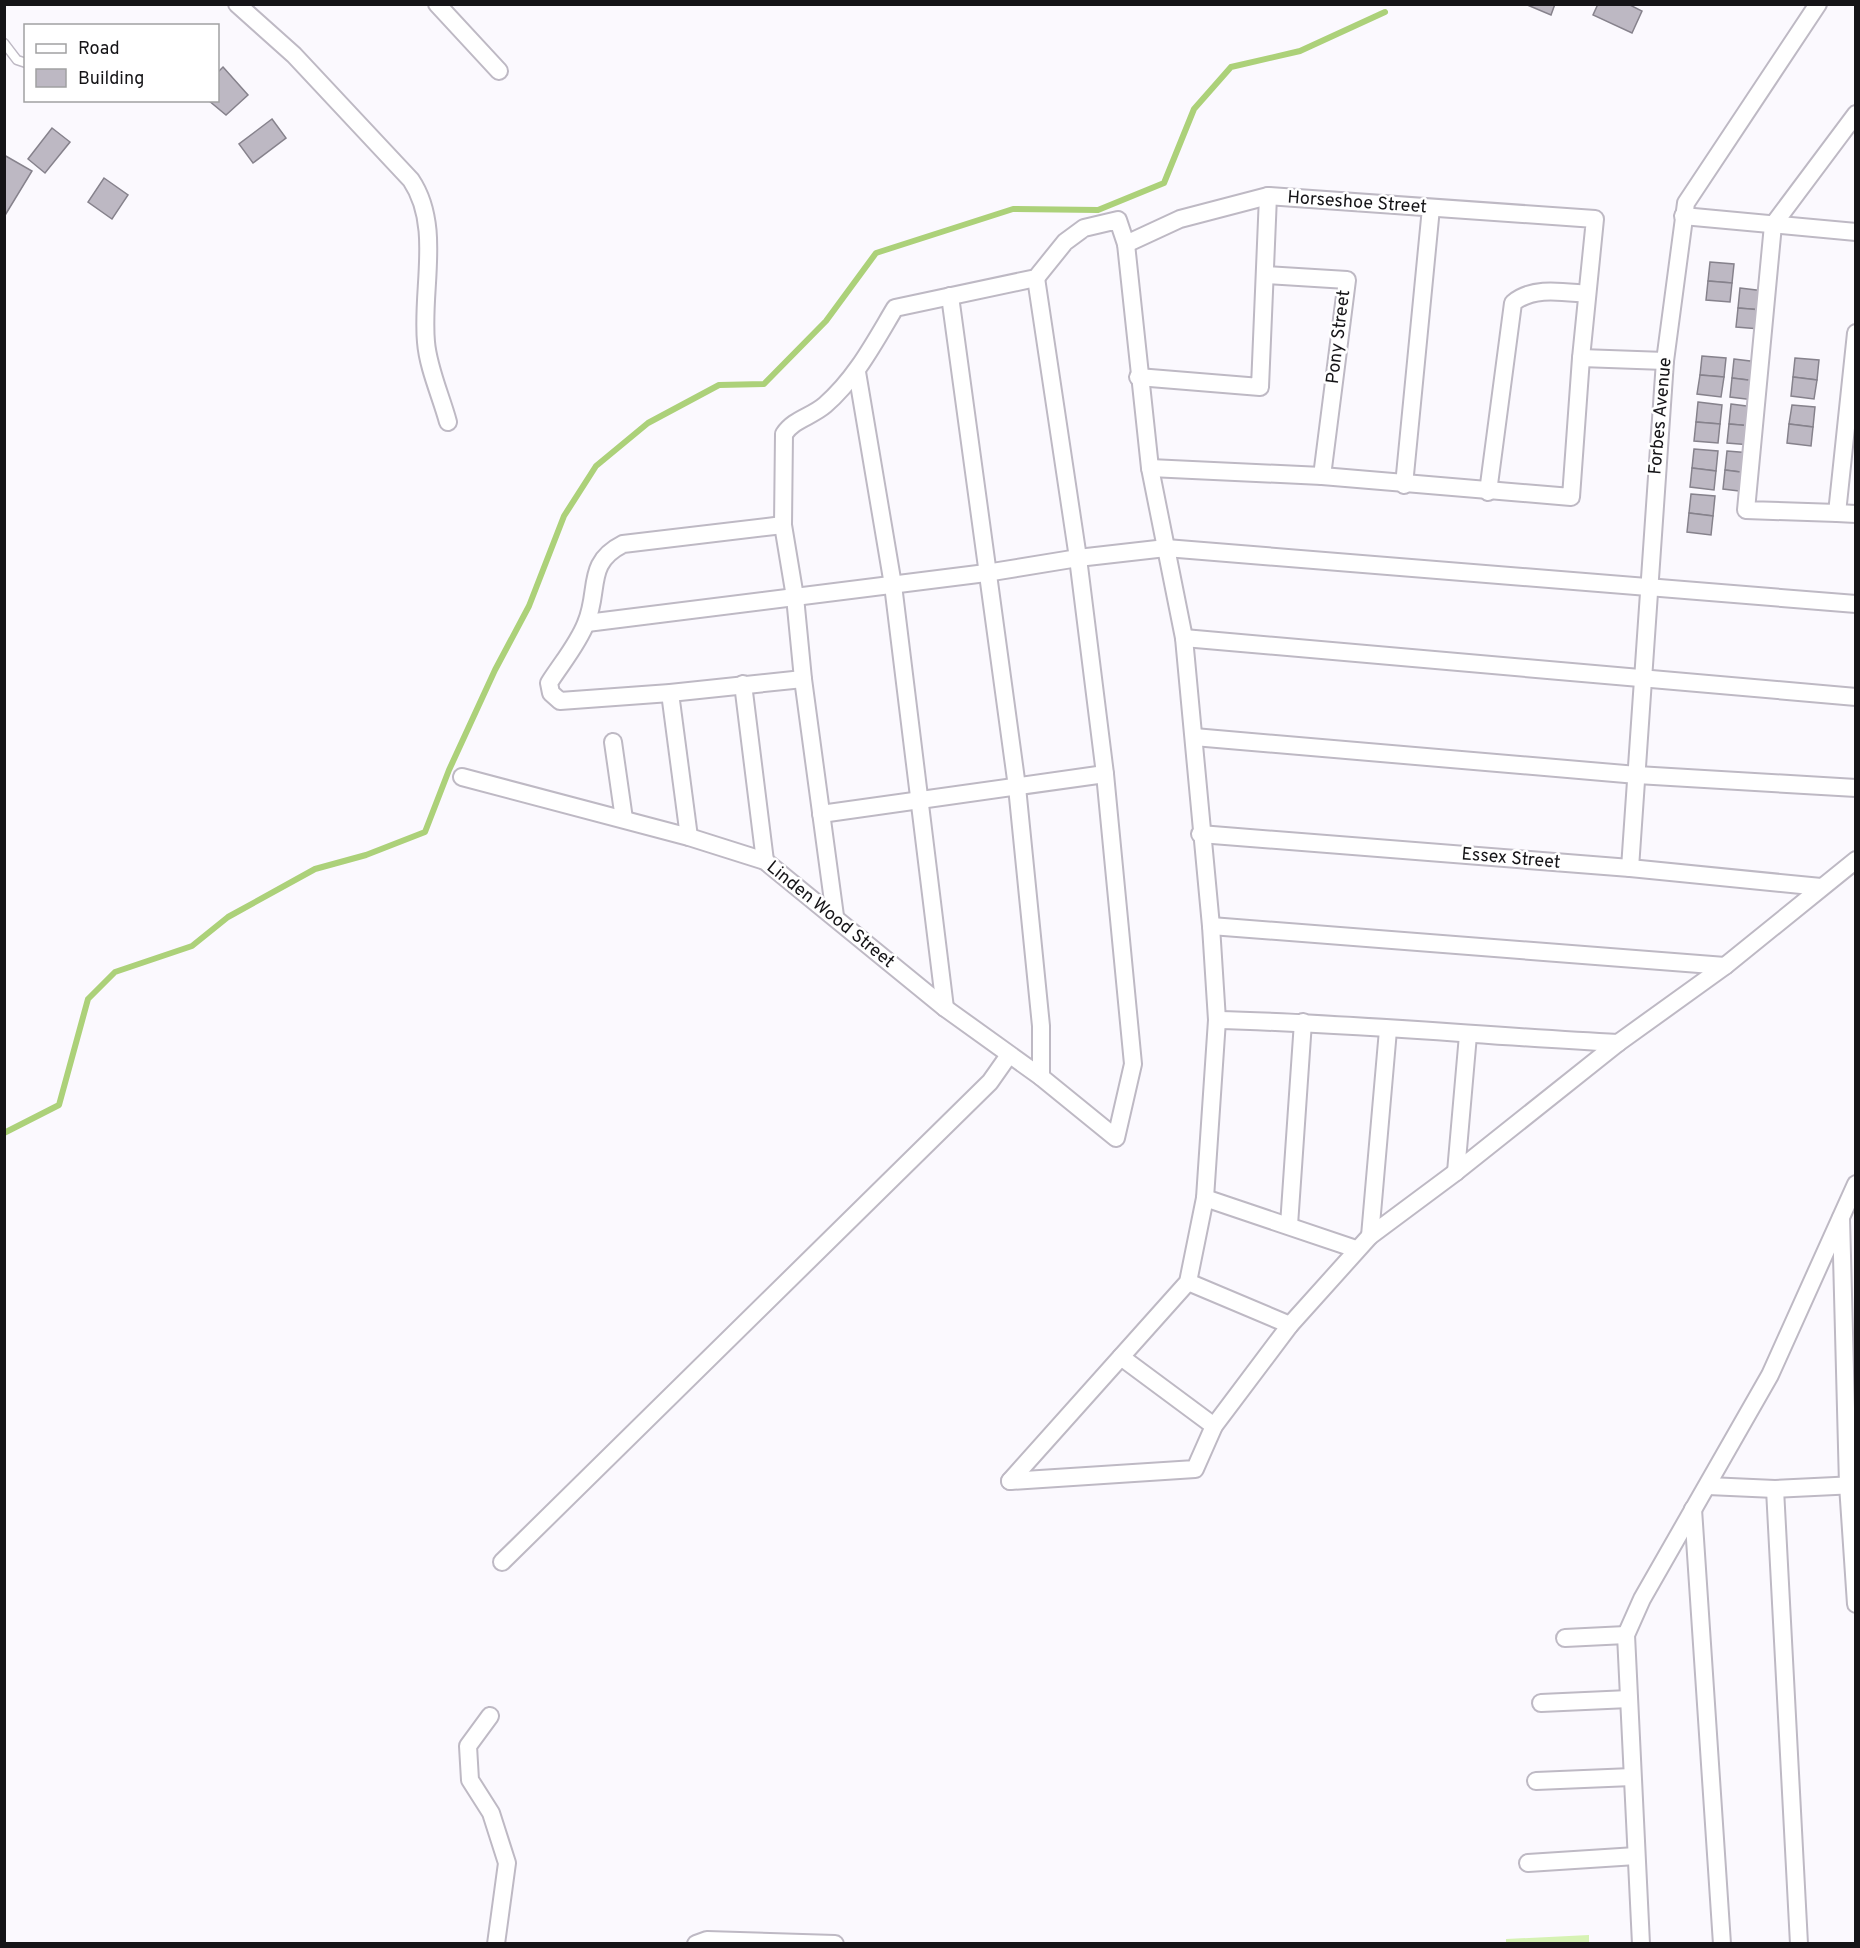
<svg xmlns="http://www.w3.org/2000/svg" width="1860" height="1948" viewBox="0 0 1860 1948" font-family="Overpass,sans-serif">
<rect width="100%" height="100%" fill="#fbf9fe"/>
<polygon fill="#d6f2b4" points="1589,1935 1589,1943 1506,1943 1506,1939"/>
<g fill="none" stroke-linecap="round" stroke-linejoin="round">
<polyline stroke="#acd179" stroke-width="6" points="4,1133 59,1105 88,999 115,972 192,946 228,917 315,869 366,855 425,832 449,770 495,670 529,606 564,516 596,466 648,423 719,385 764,384 826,321 876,253 1013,209 1098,210 1164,183 1194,109 1231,67 1300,51 1385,12"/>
</g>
<g fill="#bdb8c3" stroke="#86828c" stroke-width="1.5">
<polygon points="1525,4 1555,4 1551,15"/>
<polygon points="1598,4 1628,4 1642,11 1632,33 1593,15"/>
<polygon points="223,67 248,95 226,115 208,100 218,100 218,72"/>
<polygon points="272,119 286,138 253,163 239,144"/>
<polygon points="52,128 70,142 45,173 28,159"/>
<polygon points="4,155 32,171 4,217"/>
<polygon points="104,178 128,195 112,219 88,202"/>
<polygon points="1710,262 1734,264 1732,283 1708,281"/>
<polygon points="1708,281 1732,283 1730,302 1706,300"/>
<polygon points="1740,288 1764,291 1762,310 1738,308"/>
<polygon points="1738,308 1762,310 1760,329 1736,327"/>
<polygon points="1702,356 1726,358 1724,377 1700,375"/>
<polygon points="1795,358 1819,360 1817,380 1793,377"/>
<polygon points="1734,359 1758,362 1756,381 1732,378"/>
<polygon points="1700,375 1724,377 1721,397 1697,394"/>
<polygon points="1793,377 1817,380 1814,399 1791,396"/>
<polygon points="1732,378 1756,381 1754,400 1730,397"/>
<polygon points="1698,402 1722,405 1720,424 1696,422"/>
<polygon points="1731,404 1754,407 1752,426 1729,424"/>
<polygon points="1792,405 1815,407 1813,427 1789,424"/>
<polygon points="1696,422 1720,424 1718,443 1694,441"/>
<polygon points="1729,424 1752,426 1751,445 1727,443"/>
<polygon points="1789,424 1813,427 1811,446 1787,443"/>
<polygon points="1694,449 1718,451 1716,471 1692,468"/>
<polygon points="1727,451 1751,453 1748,473 1725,470"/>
<polygon points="1692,468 1716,471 1714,490 1690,487"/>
<polygon points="1725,470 1748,473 1747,492 1723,489"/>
<polygon points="1691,494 1715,496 1713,516 1689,513"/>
<polygon points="1689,513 1713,516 1711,535 1687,532"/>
</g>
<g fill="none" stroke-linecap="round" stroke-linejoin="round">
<defs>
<polyline id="service" points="4,43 17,60 26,63"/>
<g id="minor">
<path d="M237,4L294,55L411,180C442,226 421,289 426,342C428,368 441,396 448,422"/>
<polyline points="437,4 499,71"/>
<polyline points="1856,114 1773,225 1746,510 1837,513 1856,333"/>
<polyline points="1683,216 1856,232"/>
<polyline points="1126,244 1180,219 1268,196 1595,219 1581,358 1571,497 1322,476 1150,468"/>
<polyline points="1265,275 1347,280 1322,476"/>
<polyline points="950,296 1017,787 1041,1026 1041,1077"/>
<polyline points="1581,358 1665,361"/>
<polyline points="857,372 893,585 945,1008"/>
<polyline points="1138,377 1260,387 1268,196"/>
<polyline points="1404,485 1431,208"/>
<path d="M1488,492L1513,303C1533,286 1563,292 1587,294"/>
<polyline points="1837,513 1856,514"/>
<path d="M783,525L623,544C585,563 600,590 586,623C578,644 561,664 549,683L551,693L560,701L670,693L803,679"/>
<polyline points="587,623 986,573 1078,558 1166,548 1856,604"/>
<polyline points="1184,638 1856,697"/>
<polyline points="743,684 765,861"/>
<polyline points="670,693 689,837"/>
<polyline points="1194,737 1637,775 1856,788"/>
<polyline points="613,742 624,819"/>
<polyline points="462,777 689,837 765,861 945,1008 1041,1077 1116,1138 1133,1064 1105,774 1078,558 1036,278"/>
<polyline points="821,814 1105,774"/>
<polyline points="1200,834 1630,868 1821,887"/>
<polyline points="1630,868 1665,361 1686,203 1818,4"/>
<path d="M835,916L803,679L795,597L783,525L784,434C794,419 811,417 825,405C856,378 874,343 895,308L1036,278L1065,242L1084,228L1118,220L1126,244L1150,468L1184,638L1211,926L1217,1020L1205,1198L1188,1282L1010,1481"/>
<polyline points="1211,926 1725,966"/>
<path d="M1217,1020C1351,1023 1484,1036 1618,1043"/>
<polyline points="1456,1172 1468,1035"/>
<polyline points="1205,1198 1356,1249"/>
<polyline points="1841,1218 1848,1485 1856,1604"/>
<polyline points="1289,1225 1303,1022"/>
<polyline points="1370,1236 1388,1030"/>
<polyline points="1188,1282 1290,1325"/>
<polyline points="1121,1357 1214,1426"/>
<polyline points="1010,1481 1195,1469 1214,1426 1290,1325 1370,1236 1456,1172 1618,1043 1725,966 1856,860"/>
<polyline points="1708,1486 1775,1489 1856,1485"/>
<polyline points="1775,1489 1799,1944"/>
<polyline points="1693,1509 1722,1944"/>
<polyline points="502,1562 990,1082 1009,1055"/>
<polyline points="1565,1638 1626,1635"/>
<polyline points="1541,1703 1629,1699"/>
<polyline points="490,1716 468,1746 470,1780 491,1813 507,1863 496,1944"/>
<polyline points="1536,1781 1632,1777"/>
<polyline points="1528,1863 1636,1856"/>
<polyline points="696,1944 707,1940 835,1944"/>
<polyline points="1641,1944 1626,1635 1642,1599 1770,1375 1856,1184"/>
</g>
</defs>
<use href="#service" stroke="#beb9c4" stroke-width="11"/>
<use href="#minor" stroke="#beb9c4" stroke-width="20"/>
<use href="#service" stroke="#fff" stroke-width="8"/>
<use href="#minor" stroke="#fff" stroke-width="16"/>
</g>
<g text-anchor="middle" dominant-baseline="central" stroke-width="5" stroke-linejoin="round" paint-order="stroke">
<g font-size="18" fill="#151417" stroke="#fff">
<text transform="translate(1357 203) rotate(4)">Horseshoe Street</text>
<text transform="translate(1339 337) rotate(-83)">Pony Street</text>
<text transform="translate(1661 416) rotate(-85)">Forbes Avenue</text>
<text transform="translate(1511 859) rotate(5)">Essex Street</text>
<text transform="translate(830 915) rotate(39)">Linden Wood Street</text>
</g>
</g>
<rect width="1860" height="1948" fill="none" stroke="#151417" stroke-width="12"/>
<rect x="24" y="24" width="195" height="78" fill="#ffffff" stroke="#a1a1a2" stroke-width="1.5"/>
<rect x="36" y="44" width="30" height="9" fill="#ffffff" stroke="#a1a1a2" stroke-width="1.5"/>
<text x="78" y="54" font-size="18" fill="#151417">Road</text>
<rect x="36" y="69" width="30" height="18" fill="#bdb8c3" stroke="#a1a1a2" stroke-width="1.5"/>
<text x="78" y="84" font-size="18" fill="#151417">Building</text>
</svg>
